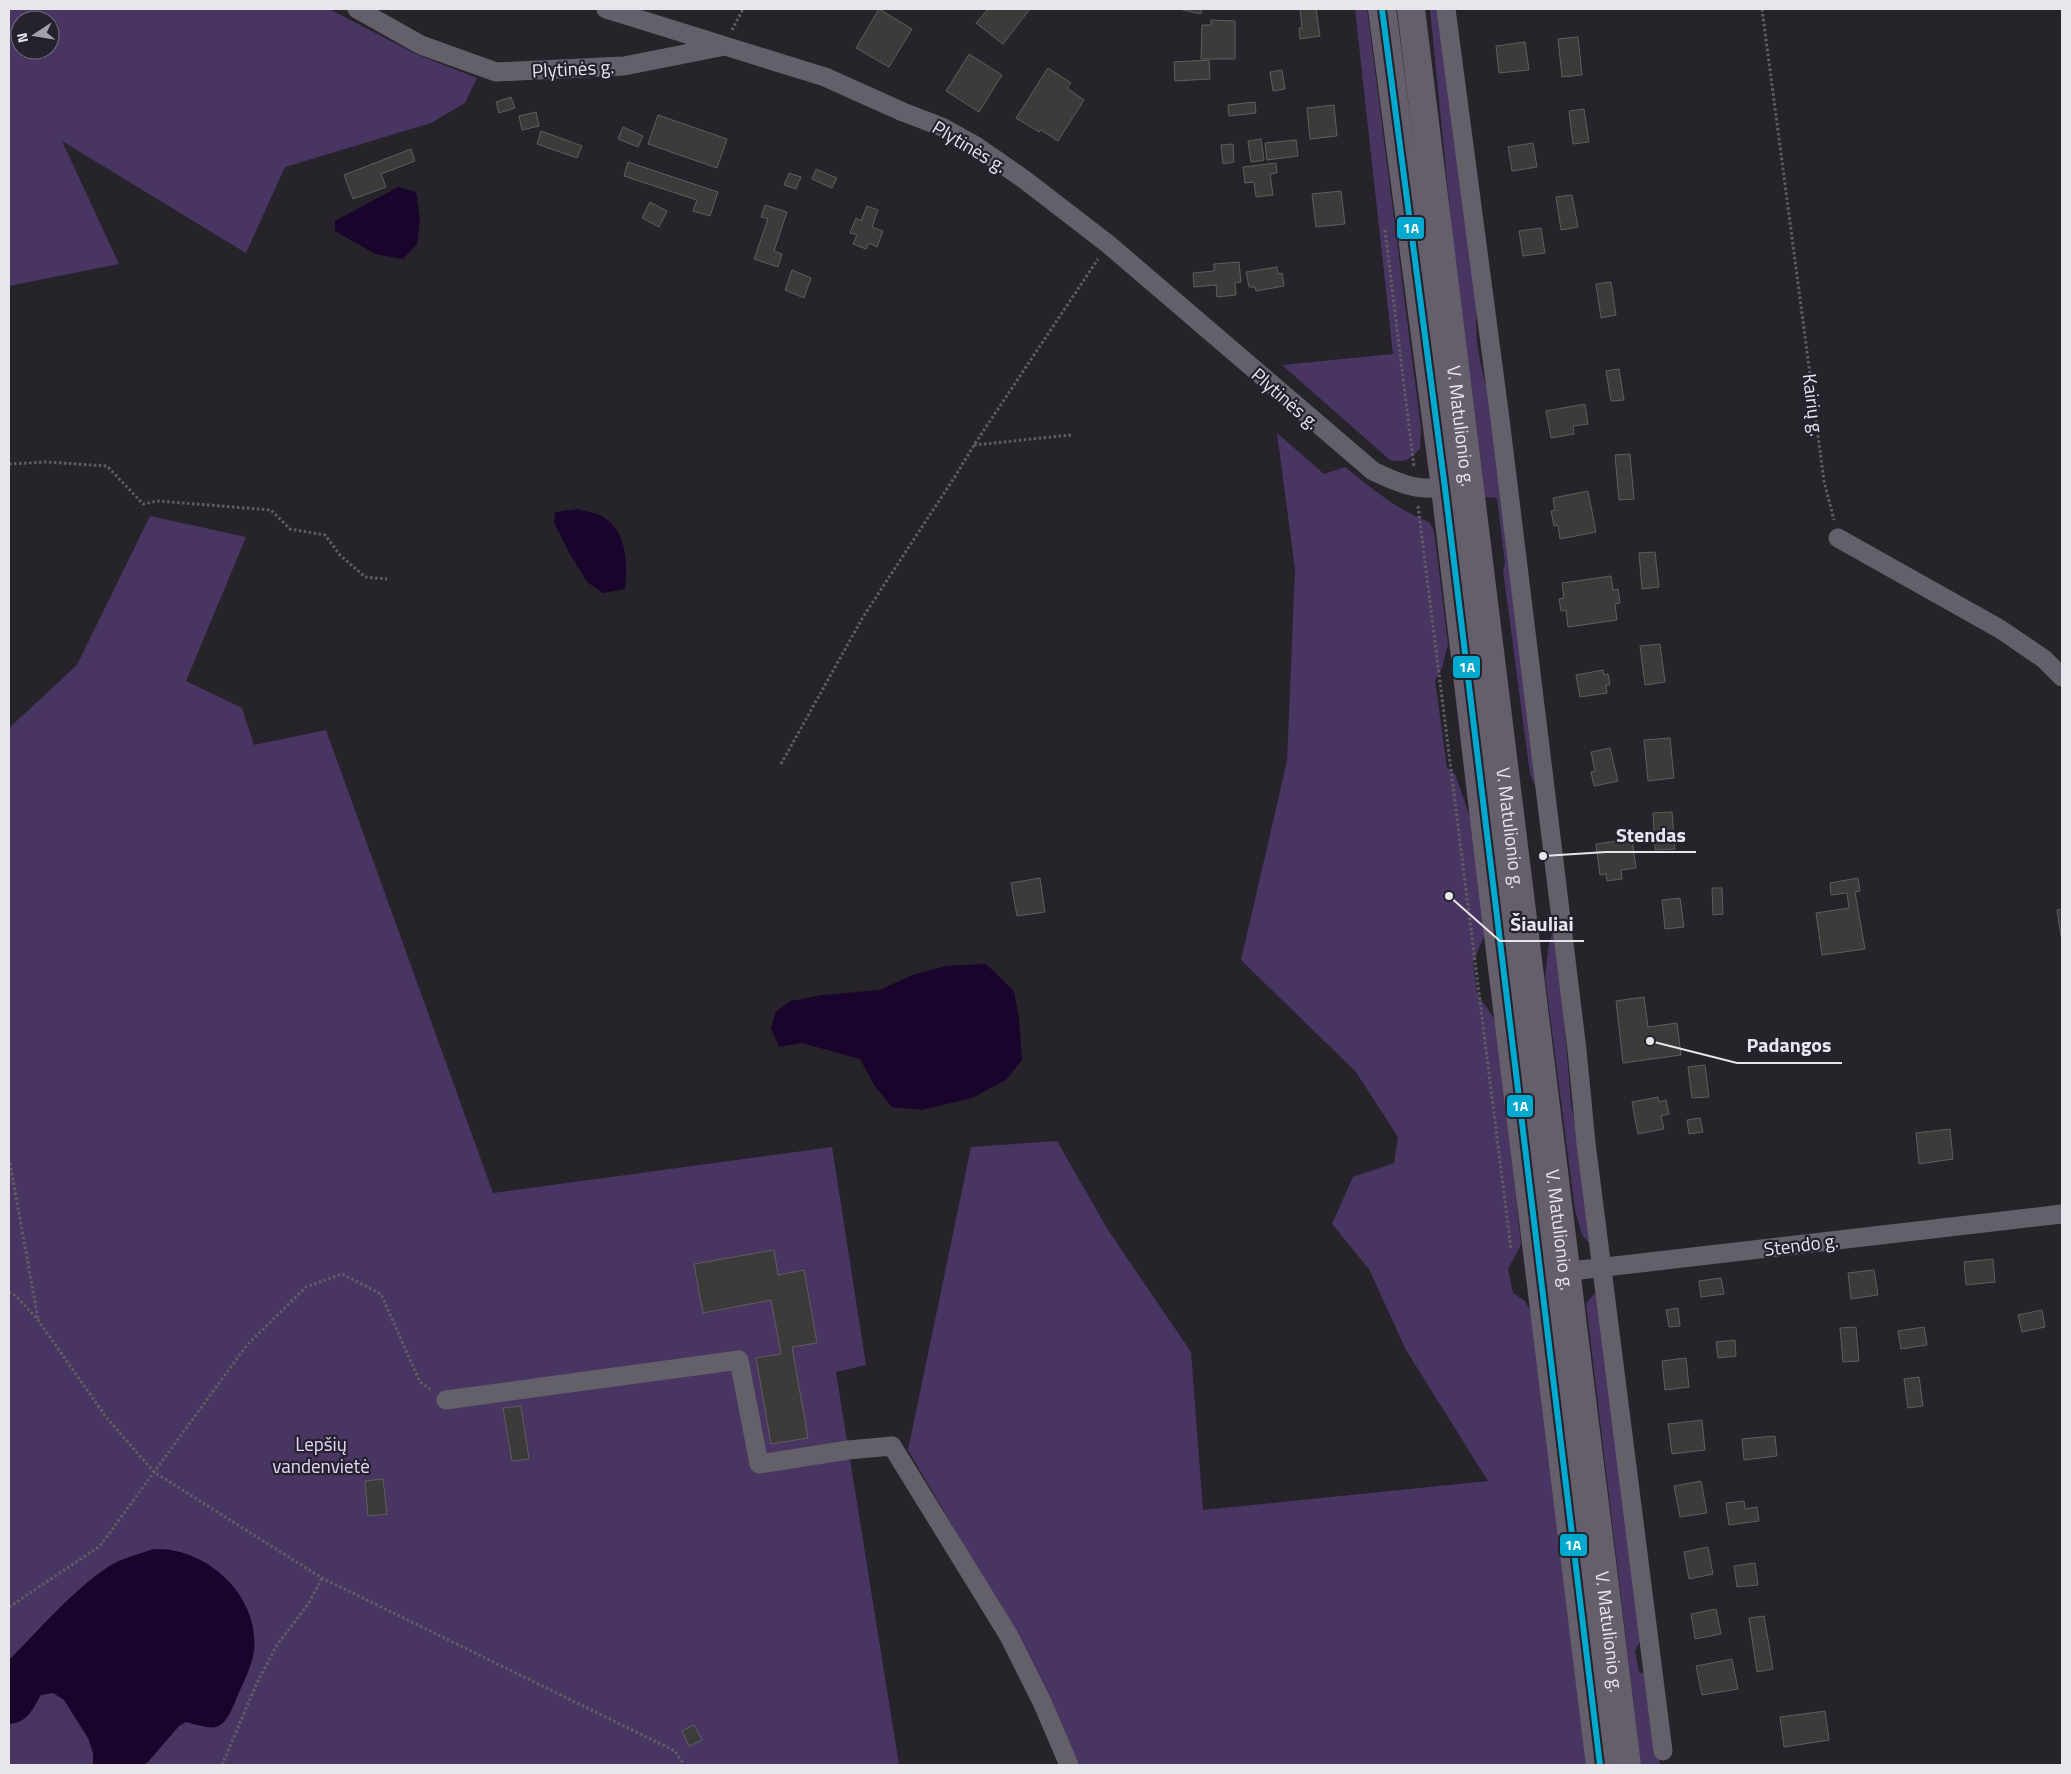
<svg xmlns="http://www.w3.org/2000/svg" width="2071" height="1774" viewBox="0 0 2071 1774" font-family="'Titillium Web',sans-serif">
<rect width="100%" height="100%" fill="#26242a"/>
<g fill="#493561" fill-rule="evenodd">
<path d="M9,9H329L416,54L477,78L465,103L431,123L285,167L246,253L62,141L119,264L9,286ZM20,20H50V50H20Z"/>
<path d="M1355,9H1367L1421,428L1420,449C1409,459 1407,463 1390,460L1282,365L1393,354Z"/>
<path d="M1430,9H1438L1477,309C1474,336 1480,366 1488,392L1540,797L1530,774L1503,570L1505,563L1497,498L1485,497L1452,231Z"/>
<path d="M1277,433L1324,474L1345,467C1374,490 1394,508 1429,522L1434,531L1448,644L1442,668L1435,680L1447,768L1455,774L1471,820L1486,932L1473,962L1477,993L1497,1023L1521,1245L1508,1269L1513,1293L1525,1301L1532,1314L1592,1765H1079L1049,1696L981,1574L908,1450L971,1147L1057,1141L1108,1230L1191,1352L1203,1510L1488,1481L1406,1350L1369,1269L1332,1224L1353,1177L1394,1163L1398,1137L1356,1072L1241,960L1287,761L1295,569Z"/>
<polygon points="150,516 246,537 186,681 242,708 254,745 326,730 493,1193 832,1147 866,1365 836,1372 899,1765 9,1765 9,728 77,665"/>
<polygon points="1556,923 1571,1103 1595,1243 1588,1242 1582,1235 1575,1210 1545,977 1549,942"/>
<polygon points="1597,1291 1642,1638 1635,1651 1639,1672 1648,1675 1660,1765 1641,1765 1586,1303"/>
</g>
<g fill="#19042c">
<polygon points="398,187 416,192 420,219 417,244 403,259 375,254 335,231 335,221"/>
<path d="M578,509C584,511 591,512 597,514C627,526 628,562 625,589L603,593L587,582L570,554L554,523L555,512Z"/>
<polygon points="986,964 1014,991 1019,1019 1022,1060 1006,1080 972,1098 922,1110 892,1107 874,1085 860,1059 802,1043 779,1047 771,1028 776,1011 791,1001 822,995 880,990 912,975 946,966"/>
<path d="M154,1549C207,1547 260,1596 254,1651C252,1666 243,1683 237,1697C233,1707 227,1724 216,1727C208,1729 194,1724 186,1722L179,1726L148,1762L143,1765H93V1753L88,1738L64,1700L53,1693L41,1695C33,1709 27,1723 9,1724V1660C40,1629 72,1591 108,1567C122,1558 139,1554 154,1549Z"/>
</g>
<g fill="#3d3a3a" stroke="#605d5e">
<polygon points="879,9 912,29 889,67 856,48"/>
<polygon points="988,9 1030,9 1003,44 976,23"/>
<polygon points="1179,9 1202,9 1201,14"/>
<polygon points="1300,9 1316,9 1320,36 1300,39 1299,28 1302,28"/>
<polygon points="1211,20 1235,21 1235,59 1201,59 1202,25 1211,25"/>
<polygon points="1578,37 1582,75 1562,77 1558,39"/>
<polygon points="1525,42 1529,70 1499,73 1496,46"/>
<polygon points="969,54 1002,75 979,112 946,91"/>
<polygon points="1209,60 1210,79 1175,81 1174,62"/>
<polygon points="1048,68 1071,83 1067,88 1084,100 1058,141 1041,130 1039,132 1016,118"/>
<polygon points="1282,70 1285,89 1273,91 1270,72"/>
<polygon points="511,97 515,108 499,113 496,102"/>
<polygon points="1255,102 1256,113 1229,116 1228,105"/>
<polygon points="1334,105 1337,136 1310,139 1307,108"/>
<polygon points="1584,109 1589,142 1573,144 1569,111"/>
<polygon points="536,112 539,126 522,130 519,116"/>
<polygon points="658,115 727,139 717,168 648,144"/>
<polygon points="623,127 643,136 638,147 618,139"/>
<polygon points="541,131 582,146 577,158 537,144"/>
<polygon points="1261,139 1264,160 1251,162 1248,141"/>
<polygon points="1296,140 1298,156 1267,160 1265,143"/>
<polygon points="1533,143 1537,167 1512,171 1508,147"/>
<polygon points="1233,144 1234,162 1223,164 1221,145"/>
<polygon points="411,149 415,161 381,174 386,187 353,199 344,175"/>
<polygon points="628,162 718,192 710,216 693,211 697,200 624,176"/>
<polygon points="1276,163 1277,173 1270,174 1273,195 1256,197 1254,182 1245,183 1243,167"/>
<polygon points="816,169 837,178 832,188 812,179"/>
<polygon points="789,173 801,177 796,189 784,185"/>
<polygon points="1341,191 1345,224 1316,227 1312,194"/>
<polygon points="1572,195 1578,227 1561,230 1556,197"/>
<polygon points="650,202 667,211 659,227 642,218"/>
<polygon points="765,205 787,212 774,251 782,254 778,267 754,259 768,219 761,217"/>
<polygon points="867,206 878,210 872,227 883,231 877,247 869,243 866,249 853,244 857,235 850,233 856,218 861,221"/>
<polygon points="1541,228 1545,253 1523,256 1519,231"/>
<polygon points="1239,262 1241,282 1235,283 1236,295 1217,297 1216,285 1194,287 1193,273 1214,271 1214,264"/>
<polygon points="1277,267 1278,274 1282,273 1284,286 1256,291 1255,287 1249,287 1246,272"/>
<polygon points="792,270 811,278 804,298 785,290"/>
<polygon points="1611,282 1616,315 1601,318 1596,284"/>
<polygon points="1619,369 1624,400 1611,401 1606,371"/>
<polygon points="1585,404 1588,424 1573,426 1574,434 1551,438 1546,411"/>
<polygon points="1630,454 1634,499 1619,500 1615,455"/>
<polygon points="1588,491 1596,532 1560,539 1558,525 1554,526 1551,511 1555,510 1553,498"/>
<polygon points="1655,552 1659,587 1642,589 1639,553"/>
<polygon points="1611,576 1613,590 1618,589 1620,603 1615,604 1617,620 1568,627 1566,610 1561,611 1559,599 1564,598 1562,583"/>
<polygon points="1660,644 1665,682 1645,685 1640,646"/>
<polygon points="1603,670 1604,675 1608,674 1610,685 1606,685 1607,693 1580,697 1576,675"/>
<polygon points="1670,738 1674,778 1648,781 1644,740"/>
<polygon points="1610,748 1618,781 1594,786 1591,772 1595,771 1591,752"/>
<polygon points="1672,812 1675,849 1655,850 1653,813"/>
<polygon points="1632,839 1636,868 1621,870 1622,879 1607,881 1606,874 1600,875 1596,844"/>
<polygon points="1040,878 1045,912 1017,916 1011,883"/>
<polygon points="1858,878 1860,891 1855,892 1865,949 1822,955 1816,913 1849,908 1847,893 1831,895 1830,883"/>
<polygon points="1712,888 1722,888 1723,914 1713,915"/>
<polygon points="1680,898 1684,927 1665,929 1662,900"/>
<polygon points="2062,909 2062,936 2061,936 2057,910"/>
<polygon points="1644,997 1648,1027 1677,1023 1681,1055 1623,1063 1616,1001"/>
<polygon points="1705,1065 1709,1097 1692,1098 1688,1067"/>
<polygon points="1658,1097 1659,1102 1666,1100 1669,1114 1661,1116 1664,1129 1638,1134 1632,1102"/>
<polygon points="1700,1118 1703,1132 1689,1134 1687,1120"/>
<polygon points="1950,1129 1953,1159 1919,1164 1916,1133"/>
<polygon points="774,1250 778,1275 804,1270 817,1343 792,1347 808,1438 771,1444 756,1358 781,1354 771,1300 703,1313 694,1264"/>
<polygon points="1993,1259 1995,1282 1966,1285 1964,1262"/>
<polygon points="1874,1270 1878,1295 1851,1299 1848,1273"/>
<polygon points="1721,1278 1724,1294 1701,1297 1699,1281"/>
<polygon points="1678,1308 1680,1326 1669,1327 1666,1310"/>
<polygon points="2042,1310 2045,1327 2022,1332 2018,1315"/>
<polygon points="1856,1327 1859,1361 1843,1362 1840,1328"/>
<polygon points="1924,1327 1927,1345 1901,1349 1898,1331"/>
<polygon points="1735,1340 1736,1356 1718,1358 1716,1342"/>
<polygon points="1686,1358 1689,1387 1665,1390 1662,1361"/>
<polygon points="1919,1377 1923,1406 1908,1408 1904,1379"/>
<polygon points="521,1406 529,1459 512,1461 503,1408"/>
<polygon points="1702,1420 1705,1450 1672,1454 1668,1424"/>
<polygon points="1775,1436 1777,1456 1744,1460 1742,1439"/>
<polygon points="383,1479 387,1514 368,1516 365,1481"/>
<polygon points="1701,1481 1707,1513 1680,1517 1674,1486"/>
<polygon points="1744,1501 1745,1509 1757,1507 1759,1521 1729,1525 1726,1503"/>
<polygon points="1708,1547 1713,1574 1689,1579 1684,1552"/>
<polygon points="1755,1563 1758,1585 1737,1587 1734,1566"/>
<polygon points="1716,1609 1721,1634 1695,1639 1691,1614"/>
<polygon points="1764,1616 1773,1669 1757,1672 1749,1618"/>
<polygon points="1732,1659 1738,1689 1702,1695 1696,1666"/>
<polygon points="1825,1711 1829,1740 1784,1747 1780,1717"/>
<polygon points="694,1725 702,1740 689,1746 682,1731"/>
</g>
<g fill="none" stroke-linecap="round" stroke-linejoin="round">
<g stroke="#605d64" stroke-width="3" stroke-dasharray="2.5 2.5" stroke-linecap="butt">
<polyline points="1762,9 1824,481 1834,520"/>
<polyline points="732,30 743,9"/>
<polyline points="1385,230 1414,467"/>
<polyline points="974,445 1071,435"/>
<polyline points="9,464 46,462 107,466 143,504 158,501 271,510 290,529 325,535 340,555 365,577 387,579"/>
<polyline points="1418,506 1511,1249"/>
<polyline points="781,764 863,617 956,475 974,445 1098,259"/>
<polyline points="9,1158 38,1319"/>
<polyline points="9,1292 16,1296 38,1320 106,1417 154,1472 322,1578 675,1751 684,1765"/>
<polyline points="9,1607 100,1546 247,1345 306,1287 342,1274 381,1294 420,1382 431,1390"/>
<polyline points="222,1765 256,1685 277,1645 309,1603 322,1578"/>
</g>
<g stroke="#64606a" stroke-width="19">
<path d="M357,9L421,45L496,72L624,66L725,46L825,77L903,112L942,127L976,146L1025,180L1108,244L1373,471C1406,487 1420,491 1456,487"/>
<polyline points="606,9 722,45"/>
<polyline points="1446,9 1500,419 1577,1050 1586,1143 1663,1751"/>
<polyline points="1838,538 2000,629 2044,659 2062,677"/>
<polyline points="1554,1273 2062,1214"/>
<polyline points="446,1400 739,1360 759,1464 848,1450 892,1446 1009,1636 1042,1702 1069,1765"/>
</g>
<g stroke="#645f6a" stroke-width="28">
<polyline points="1382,9 1445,488 1492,886 1600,1765"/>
<path id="s1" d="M1411,9L1627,1765"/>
</g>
<defs>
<polyline id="bus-1" points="1382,9 1445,488 1600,1765"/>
</defs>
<use href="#bus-1" stroke="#25212d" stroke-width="10"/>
<use href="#bus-1" stroke="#00a9ce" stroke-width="6"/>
</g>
<g text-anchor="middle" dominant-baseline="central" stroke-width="4.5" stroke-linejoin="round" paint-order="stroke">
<g font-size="19" fill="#e8e5ed" stroke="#25212d">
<text transform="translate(573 68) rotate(-3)">Plytinės g.</text>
<text transform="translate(970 146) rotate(31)">Plytinės g.</text>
<text transform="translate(1286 398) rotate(41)">Plytinės g.</text>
<text transform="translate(1814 405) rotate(83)">Kairių g.</text>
<text stroke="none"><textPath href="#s1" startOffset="420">V. Matulionio g.</textPath></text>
<text stroke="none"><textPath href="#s1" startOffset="825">V. Matulionio g.</textPath></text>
<text stroke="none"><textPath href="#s1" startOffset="1230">V. Matulionio g.</textPath></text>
<text transform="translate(1801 1244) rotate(-7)">Stendo g.</text>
<text stroke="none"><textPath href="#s1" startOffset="1635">V. Matulionio g.</textPath></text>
</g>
<g font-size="19" fill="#e6d6fd" stroke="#25212d">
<text x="321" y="1443">Lepšių<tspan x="321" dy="22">vandenvietė</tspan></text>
</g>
</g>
<path fill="none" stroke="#e8e5ed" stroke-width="2" d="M1543 856L1606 852H1696M1449 896L1500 941H1584M1650 1041L1737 1063H1842"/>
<g fill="#e8e5ed" stroke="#25212d" stroke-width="2">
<circle cx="1543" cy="856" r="5"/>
<circle cx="1449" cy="896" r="5"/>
<circle cx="1650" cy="1041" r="5"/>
</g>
<g font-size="20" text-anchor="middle" font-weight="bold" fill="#e8e5ed" stroke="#25212d" stroke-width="4.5" stroke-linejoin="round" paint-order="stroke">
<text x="1651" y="842">Stendas</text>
<text x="1542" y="931">Šiauliai</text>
<text x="1789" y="1052">Padangos</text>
</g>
<g stroke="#25212d" stroke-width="2">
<rect x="1396" y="216" width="29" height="24" rx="5" fill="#00a9ce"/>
<rect x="1452" y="655" width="29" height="24" rx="5" fill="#00a9ce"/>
<rect x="1506" y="1094" width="28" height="24" rx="5" fill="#00a9ce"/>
<rect x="1559" y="1533" width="29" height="24" rx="5" fill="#00a9ce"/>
</g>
<g font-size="14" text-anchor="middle" font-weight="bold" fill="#fff">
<text x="1411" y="233">1A</text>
<text x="1467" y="672">1A</text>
<text x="1520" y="1111">1A</text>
<text x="1573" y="1550">1A</text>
</g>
<rect width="2071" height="1774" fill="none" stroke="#e8e5ed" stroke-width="20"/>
<g transform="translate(35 35) rotate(258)"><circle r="24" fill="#25212d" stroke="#736f7a"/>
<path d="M0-4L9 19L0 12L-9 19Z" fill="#a4a1a9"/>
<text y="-8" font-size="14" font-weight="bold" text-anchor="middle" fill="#e8e5ed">N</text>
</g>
</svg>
